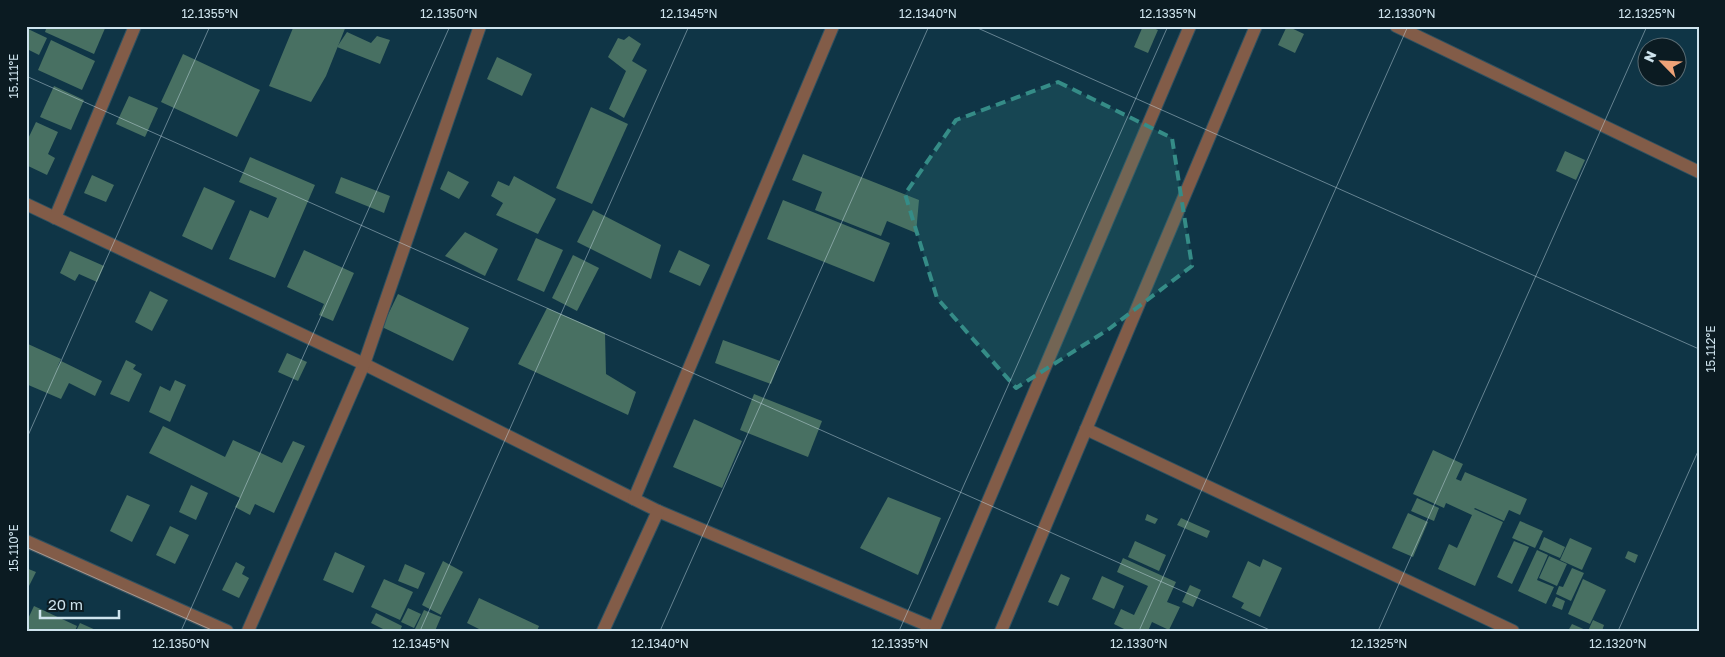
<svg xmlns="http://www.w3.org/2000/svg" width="1725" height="657" viewBox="0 0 1725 657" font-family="'Golos Text',sans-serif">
<rect width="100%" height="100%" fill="#0f3546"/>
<g fill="#487062">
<polygon points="47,26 106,26 94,54 45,32"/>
<polygon points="300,26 346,26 326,76 311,102 269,86 293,28 299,28"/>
<polygon points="1143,26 1149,26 1158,30 1148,53 1134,47"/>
<polygon points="1287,26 1304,34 1295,53 1278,45"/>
<polygon points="26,28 47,38 39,55 29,50 26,56"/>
<polygon points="347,32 371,43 377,36 390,40 380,64 337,47"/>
<polygon points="629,36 641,44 632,61 647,70 624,118 609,109 626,71 608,57 618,38 624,40"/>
<polygon points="51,40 95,61 82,90 38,70"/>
<polygon points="183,54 260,90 237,137 161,102"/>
<polygon points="497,57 532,74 522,96 487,79"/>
<polygon points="54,86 84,100 71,130 40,117"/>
<polygon points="129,96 158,108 145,137 116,124"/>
<polygon points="591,107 628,124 592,204 556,188"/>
<polygon points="36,122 58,132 48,154 55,158 47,175 26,165 26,143"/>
<polygon points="1565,151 1585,160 1576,180 1556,171"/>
<polygon points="803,154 919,200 916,233 887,221 881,236 815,210 822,192 792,180"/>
<polygon points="250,157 315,185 275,278 229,259 250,210 268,218 277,198 239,182"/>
<polygon points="448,171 469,182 459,199 440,189"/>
<polygon points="92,175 114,185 106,202 84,193"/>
<polygon points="514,176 556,199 538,234 496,215 503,203 491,196 498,181 509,186"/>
<polygon points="341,177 390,196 384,213 335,193"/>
<polygon points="204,187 235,201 212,250 182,236"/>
<polygon points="783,200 890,243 874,282 767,239"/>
<polygon points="593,210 661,245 651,279 577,242"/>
<polygon points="465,232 498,249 485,276 445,256"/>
<polygon points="536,238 563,250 544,292 517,280"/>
<polygon points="304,250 354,273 333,321 319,315 324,304 287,287"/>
<polygon points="679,250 710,265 700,286 669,272"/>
<polygon points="70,251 104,266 97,282 79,274 75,281 60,273"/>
<polygon points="573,255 599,268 577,311 552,298"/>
<polygon points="150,291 168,300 152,331 135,322"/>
<polygon points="398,294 469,328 453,361 382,327"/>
<polygon points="547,308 605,333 606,374 636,392 628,415 518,364"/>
<polygon points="723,340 780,361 771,384 715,363"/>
<polygon points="28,344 61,359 57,368 61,361 102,381 95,396 69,383 61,399 26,384 26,347"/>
<polygon points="287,353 307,362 298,381 278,372"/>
<polygon points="126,360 136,365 133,369 142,374 129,402 110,394"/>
<polygon points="175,380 186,385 170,422 149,412 160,386 170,391"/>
<polygon points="754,394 822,421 808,457 740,430"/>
<polygon points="694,419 742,441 722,488 673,467"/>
<polygon points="163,426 225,457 233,440 282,463 293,441 305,446 274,513 255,504 250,515 235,507 240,498 149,453"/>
<polygon points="1433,450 1463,464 1456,479 1461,481 1465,472 1527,499 1520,515 1509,510 1504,521 1475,508 1474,509 1503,522 1475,586 1438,569 1449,544 1457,548 1472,515 1446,503 1444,508 1413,494"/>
<polygon points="191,485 208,493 196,520 179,512"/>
<polygon points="127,495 150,505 132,542 110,531"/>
<polygon points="888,497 941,518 918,575 860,548"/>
<polygon points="1417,498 1439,508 1434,521 1411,511"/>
<polygon points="1408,513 1428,522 1413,557 1392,548"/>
<polygon points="1147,514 1158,519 1155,524 1145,520"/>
<polygon points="1181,518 1210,531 1207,538 1177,525"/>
<polygon points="1520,521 1543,531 1535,548 1512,538"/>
<polygon points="170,526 189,535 175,564 156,555"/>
<polygon points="1544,537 1565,547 1560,558 1539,549"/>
<polygon points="1570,538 1592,548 1582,570 1560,560"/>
<polygon points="1135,541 1166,555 1159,571 1128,557"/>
<polygon points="1514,541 1529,547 1512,584 1497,577"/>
<polygon points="1537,550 1548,555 1537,580 1554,587 1546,604 1518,591"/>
<polygon points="1628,551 1638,555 1635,563 1625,558"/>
<polygon points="335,552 365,566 353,593 323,580"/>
<polygon points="1549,556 1567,564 1557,586 1539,578"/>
<polygon points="1123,558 1176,582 1167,602 1180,607 1169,630 1152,622 1148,631 1128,631 1114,624 1121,609 1134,615 1148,586 1117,572"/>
<polygon points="1263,559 1282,568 1260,617 1241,608 1244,603 1232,597 1248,561 1260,567"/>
<polygon points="443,561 463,572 441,615 422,605"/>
<polygon points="236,562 245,567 242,574 249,578 239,598 222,590"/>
<polygon points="405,564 425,573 418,589 398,581"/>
<polygon points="26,568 36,572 26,592"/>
<polygon points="1572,568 1584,573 1571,601 1556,594 1559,586 1563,587"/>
<polygon points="1061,574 1070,578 1058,606 1048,602"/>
<polygon points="1102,576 1124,586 1114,609 1092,599"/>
<polygon points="384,579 413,592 400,620 371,607"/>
<polygon points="1583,579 1606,590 1590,624 1568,614"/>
<polygon points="1190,585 1201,590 1193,607 1182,602"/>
<polygon points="1556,597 1565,601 1562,610 1552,606"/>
<polygon points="479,598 539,626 537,631 483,631 467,623"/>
<polygon points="34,606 77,626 75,631 26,631 26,623"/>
<polygon points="408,608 421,614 414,628 401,622"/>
<polygon points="424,610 441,617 435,631 420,631 415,629"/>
<polygon points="376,613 402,626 400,631 387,631 371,623"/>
<polygon points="1593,620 1604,625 1602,631 1588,631"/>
<polygon points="80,623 98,631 76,631"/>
<polygon points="1572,624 1588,631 1568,631"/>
</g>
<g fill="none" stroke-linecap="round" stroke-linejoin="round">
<defs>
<g id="minor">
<polyline points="1396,26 1699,172"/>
<polyline points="26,204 364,364 658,511 934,628"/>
<polyline points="55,218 135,26"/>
<polyline points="1086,429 1513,631"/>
<polyline points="634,499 833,26"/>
<polyline points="26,541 227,631"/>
<polyline points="248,631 364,364 480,26"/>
<polyline points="603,631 658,511"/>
<polyline points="933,631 1190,26"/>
<polyline points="1001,631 1256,26"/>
</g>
</defs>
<use href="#minor" stroke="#2e5161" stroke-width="14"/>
<use href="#minor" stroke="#825c48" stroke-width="12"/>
</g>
<path fill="#358c87" fill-opacity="0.2" stroke="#358c87" stroke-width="4" stroke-dasharray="10 6" stroke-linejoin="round" d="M1058,82L1172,138L1192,266L1109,329L1016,388L937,298L905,194L956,120Z"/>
<path fill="none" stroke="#cee3ed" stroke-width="1" stroke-opacity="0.45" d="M973,26L1699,349M26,76L1272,631M26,440L210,26M26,547L214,631M181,631L450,26M420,631L689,26M660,631L929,26M899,631L1168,26M1139,631L1408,26M1378,631L1647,26M1618,631L1699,449"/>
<rect width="1725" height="657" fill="none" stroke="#0b1b22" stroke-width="55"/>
<g transform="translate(1662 62) rotate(294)"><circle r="24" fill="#0b1b22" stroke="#596b73"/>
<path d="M0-4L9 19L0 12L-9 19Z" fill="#efa378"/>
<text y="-8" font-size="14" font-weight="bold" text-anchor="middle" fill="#cee3ed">N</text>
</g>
<path d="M40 610v8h79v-8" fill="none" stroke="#cee3ed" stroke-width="2.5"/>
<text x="48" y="610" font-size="15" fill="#cee3ed" stroke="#0b1b22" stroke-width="4" paint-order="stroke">20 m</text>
<rect x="28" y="28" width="1670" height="602" fill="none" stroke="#cee3ed" stroke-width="2"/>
<g font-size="12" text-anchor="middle" fill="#cee3ed">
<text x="210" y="18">12.1355°N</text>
<text x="449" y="18">12.1350°N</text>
<text x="689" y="18">12.1345°N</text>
<text x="928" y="18">12.1340°N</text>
<text x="1168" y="18">12.1335°N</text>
<text x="1407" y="18">12.1330°N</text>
<text x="1647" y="18">12.1325°N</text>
<text transform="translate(14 76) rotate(-90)" y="4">15.111°E</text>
<text transform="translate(1711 349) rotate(-90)" y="4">15.112°E</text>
<text transform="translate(14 548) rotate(-90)" y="4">15.110°E</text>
<text x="181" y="648">12.1350°N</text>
<text x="421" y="648">12.1345°N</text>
<text x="660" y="648">12.1340°N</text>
<text x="900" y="648">12.1335°N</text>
<text x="1139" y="648">12.1330°N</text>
<text x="1379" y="648">12.1325°N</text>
<text x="1618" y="648">12.1320°N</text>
</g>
</svg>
